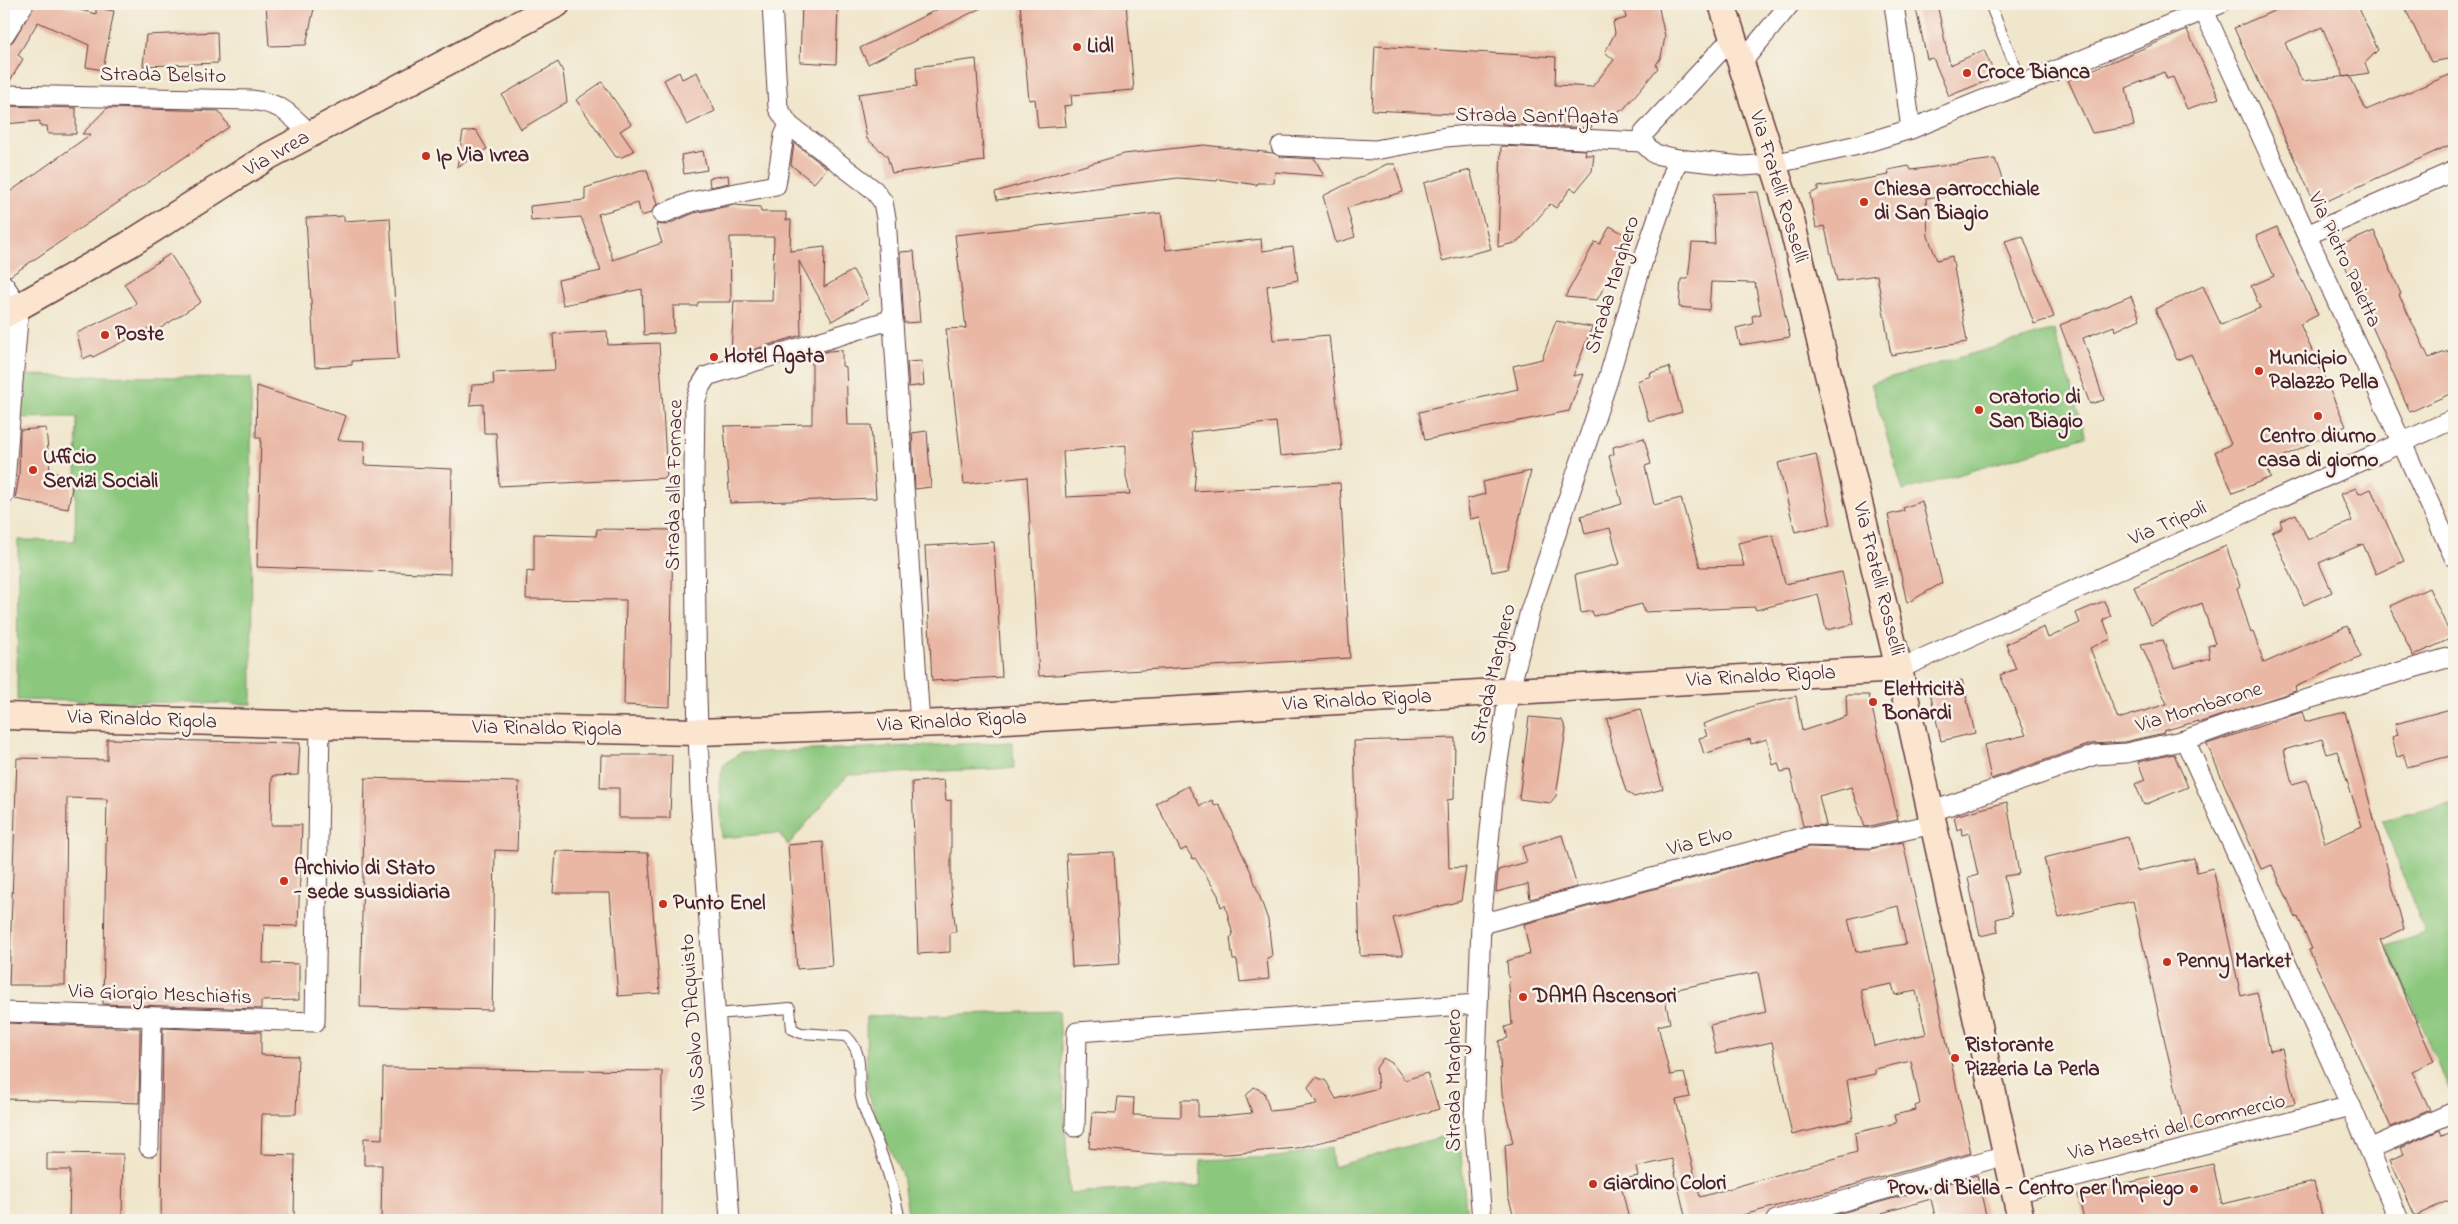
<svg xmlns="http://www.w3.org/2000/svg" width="2458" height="1224" viewBox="0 0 2458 1224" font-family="'Indie Flower',sans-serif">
<rect width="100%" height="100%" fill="#f7f3e8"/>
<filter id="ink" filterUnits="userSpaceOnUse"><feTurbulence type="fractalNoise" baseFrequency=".02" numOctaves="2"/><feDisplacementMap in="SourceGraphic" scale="10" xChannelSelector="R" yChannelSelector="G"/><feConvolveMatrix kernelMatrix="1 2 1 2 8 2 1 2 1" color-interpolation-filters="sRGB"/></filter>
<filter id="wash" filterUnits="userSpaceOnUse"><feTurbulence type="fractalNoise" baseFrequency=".0096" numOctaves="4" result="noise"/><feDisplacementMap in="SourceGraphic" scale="20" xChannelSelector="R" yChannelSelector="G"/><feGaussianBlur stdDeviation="1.12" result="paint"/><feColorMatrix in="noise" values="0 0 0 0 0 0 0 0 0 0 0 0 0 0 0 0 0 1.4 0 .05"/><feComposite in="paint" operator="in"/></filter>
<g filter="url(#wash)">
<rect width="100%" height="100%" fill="#f0e6cb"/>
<g fill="#8bc77d" stroke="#6a7354">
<polygon points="2054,330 2086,437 1903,491 1871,383"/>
<polygon points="18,375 251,378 252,704 17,700 18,540 75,541 77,417 17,418"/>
<polygon points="1013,742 1014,768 848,775 788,845 779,833 721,838 719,782 724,764 740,753"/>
<polygon points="2454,803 2454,1100 2387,946 2425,933 2382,820"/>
<polygon points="1059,1011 1069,1193 1200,1186 1201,1160 1278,1157 1331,1147 1333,1167 1459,1132 1467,1220 909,1220 902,1176 880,1128 867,1089 866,1017"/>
</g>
<g id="blocks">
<g fill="#e9b7a4" fill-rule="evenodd">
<polygon points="35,4 57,4 96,14 96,8 114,11 103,70 86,67 89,45 38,22 18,55 23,59 8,84 4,84 4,46 13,41"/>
<polygon points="266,4 315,4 306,45 269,46"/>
<polygon points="802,4 838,4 836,64 800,62"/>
<polygon points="948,4 989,4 868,64 860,48"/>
<polygon points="1020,4 1126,4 1134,90 1071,95 1072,105 1064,106 1066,126 1038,128 1035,99 1029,100"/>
<polygon points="1623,4 1658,4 1665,37 1661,57 1656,65 1658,68 1622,111 1621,109 1616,114 1592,124 1591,128 1502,124 1502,118 1495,117 1492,111 1473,115 1372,110 1375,46 1556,57 1555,85 1592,87 1614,60 1605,52 1615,33 1613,22 1626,18"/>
<polygon points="1915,4 1937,4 1950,65 1984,50 1996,77 1949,96 1933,58 1927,59"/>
<polygon points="2290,4 2357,4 2378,50 2365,63 2369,73 2344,77 2322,27 2285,43 2302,81 2350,76 2366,110 2454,73 2454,143 2316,206 2234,28"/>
<polygon points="2403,4 2454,4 2454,58 2431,62"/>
<polygon points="2187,30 2219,98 2187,109 2173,77 2167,79 2164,72 2126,88 2134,126 2092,133 2068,80"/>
<polygon points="217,32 218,63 143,66 146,35"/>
<polygon points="976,59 984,161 892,173 887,156 867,139 858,94 917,86 916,67"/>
<polygon points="558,62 563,72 567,102 521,129 502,95"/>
<polygon points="679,72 682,79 697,72 715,111 687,125 664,80"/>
<polygon points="602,82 631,124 620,131 634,151 622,157 616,157 576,100"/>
<polygon points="4,106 76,108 76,134 48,134 47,126 40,126 40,121 4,124"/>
<polygon points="107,108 219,111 229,127 10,276 4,274 4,196 91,134 82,134"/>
<polygon points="476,130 487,149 457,167 463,132"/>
<polygon points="794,143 827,168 814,183 791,165"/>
<polygon points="1204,145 1273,153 1281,157 1315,159 1324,176 1275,172 1274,183 1257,183 1257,185 1218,179 1217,181 1178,178 997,200 995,192 1124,154"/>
<polygon points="1501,146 1586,150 1585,155 1594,155 1592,171 1576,191 1571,188 1556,208 1550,204 1518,242 1498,247"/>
<polygon points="703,151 707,170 684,174 681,155"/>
<polygon points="1995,159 2008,195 1983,197 1976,192 1926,198 1928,236 1937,260 1952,256 1967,342 1891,355 1877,275 1837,281 1826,232 1824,226 1816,228 1810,194 1818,190 1818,187 1889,175 1888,170 1909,166 1911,170"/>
<polygon points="1387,164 1395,164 1403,192 1347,208 1355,237 1336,243 1323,196"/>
<polygon points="641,170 647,170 657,204 651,213 641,216 638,203 598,214 613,260 662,243 656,224 666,225 694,213 734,205 760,207 761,212 786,212 786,220 791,220 790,251 825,247 824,287 853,270 869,299 832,321 799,261 801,335 743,353 731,353 734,301 772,301 774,237 730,237 731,302 698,302 697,306 673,306 674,333 644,335 642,289 563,305 558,280 601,271 581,217 531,221 530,206 585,200 585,188"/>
<polygon points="1470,170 1491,249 1442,261 1424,183"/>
<polygon points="728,175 729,183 710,187 709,178"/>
<polygon points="1758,192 1790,337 1740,345 1736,328 1753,324 1752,316 1761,314 1755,283 1711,282 1709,310 1679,307 1681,279 1688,279 1692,243 1715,244 1713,194"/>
<path d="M1161,213L1166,250L1261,239L1262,251L1293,247L1298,280L1267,286L1273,340L1329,335L1342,450L1280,456L1276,422L1191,432L1196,468L1194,491L1340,483L1350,658L1039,676L1027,477L964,484L946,329L966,328L955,235ZM1126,445V476L1130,494L1066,497L1063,452Z"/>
<polygon points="344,216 344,221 390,218 398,359 352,361 352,365 315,367 306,218"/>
<polygon points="1610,226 1631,238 1597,300 1565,297 1595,242 1600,244"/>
<polygon points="2277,227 2318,315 2300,324 2346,426 2274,461 2275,463 2266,468 2271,477 2233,493 2215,452 2231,444 2191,354 2177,360 2155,309 2203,286 2221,325 2260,308 2251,286 2274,276 2256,236"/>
<polygon points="2374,231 2401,294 2399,295 2429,358 2454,349 2454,392 2410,412 2337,247"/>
<polygon points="2023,236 2054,317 2034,324 2005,241"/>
<polygon points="914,251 920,322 904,323 900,252"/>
<polygon points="170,254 201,302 156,331 152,327 93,357 92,355 83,359 77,333 137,304 124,284"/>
<polygon points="2131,296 2140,319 2115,331 2114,326 2083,338 2104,400 2090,404 2060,325"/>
<polygon points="1556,321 1592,327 1573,376 1583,374 1569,411 1425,440 1419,412 1518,389 1513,366 1542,359"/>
<polygon points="607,331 608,345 659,343 667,478 499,486 496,433 484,433 483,404 470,405 472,385 494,384 493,373 555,370 553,334"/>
<polygon points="842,350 842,366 846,367 848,425 871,425 876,498 730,503 724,426 812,424 812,356 828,351"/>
<polygon points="922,361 924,385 909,387 907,362"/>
<polygon points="1669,367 1682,412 1649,422 1637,381 1651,376 1650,373"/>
<polygon points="257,386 346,416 338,440 365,441 364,465 452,469 450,574 257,567 261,438 256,438"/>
<polygon points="46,428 50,472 74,477 68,509 15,499 19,476 20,430"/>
<polygon points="927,431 931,487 915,489 912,433"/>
<polygon points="1644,438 1651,464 1645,466 1654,505 1681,498 1700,567 1744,566 1738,543 1773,535 1785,584 1842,572 1854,624 1826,630 1818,594 1756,610 1755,607 1644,612 1642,604 1594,616 1592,611 1581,613 1575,575 1620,564 1610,528 1585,534 1581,516 1622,504 1609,456 1614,454 1613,447"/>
<polygon points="1816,454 1831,524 1795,532 1778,463"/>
<polygon points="1531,471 1507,569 1492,572 1480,517 1470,519 1467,499 1485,494 1483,482"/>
<polygon points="2356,488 2359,494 2371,489 2404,561 2376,574 2363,544 2319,563 2332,592 2304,605 2272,532 2282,527 2280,521 2296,514 2308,540 2352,521 2341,494"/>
<polygon points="1922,501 1942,583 1907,603 1888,515 1904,511 1903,508"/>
<polygon points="597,529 673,530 670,707 624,705 626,600 526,599 527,571 534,572 534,534 596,536"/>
<polygon points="994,542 1002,677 932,681 925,546"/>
<polygon points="2226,546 2240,586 2237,588 2251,633 2253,632 2264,663 2347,626 2361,657 2295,687 2296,691 2198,723 2198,721 2163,731 2164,733 2124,742 2091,744 1991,779 1984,745 2026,735 2000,675 2016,669 2006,644 2044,627 2048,638 2080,623 2076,613 2104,601 2111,616 2103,620 2111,639 2090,648 2118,719 2167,704 2141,644 2163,640 2174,668 2210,658 2208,646 2215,644 2202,603 2151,625 2134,587"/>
<polygon points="2429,588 2452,638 2413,656 2390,606"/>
<polygon points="1962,680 1975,733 1941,741 1929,688"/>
<polygon points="1846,695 1869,695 1898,820 1865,827 1851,787 1819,796 1826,825 1803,826 1790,770 1781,772 1778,763 1773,765 1767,739 1751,744 1750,739 1704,754 1699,738 1707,736 1703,724 1756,705 1796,696 1802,731 1847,716"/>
<polygon points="2454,708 2454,755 2407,767 2404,755 2397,757 2392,737 2398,735 2395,724"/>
<polygon points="1640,709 1663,789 1634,797 1626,791 1609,735 1610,734 1607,719"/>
<path d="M2302,712L2305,722L2345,712L2404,929L2380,940L2434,1061L2412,1071L2430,1110L2391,1127L2309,950L2312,949L2298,917L2296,918L2272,865L2261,869L2207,744ZM2322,739L2327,754L2337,751L2362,826L2325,843L2307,780L2292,784L2284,750Z"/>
<polygon points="1529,717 1562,720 1566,729 1556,796 1550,803 1519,799"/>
<polygon points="1455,738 1454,799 1447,800 1449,868 1466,867 1461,901 1393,918 1403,955 1360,956 1354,741"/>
<polygon points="107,739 300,743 298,775 272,776 271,825 302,825 298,926 264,925 263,963 299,964 299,1000 261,1001 261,1009 103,1004 107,799 67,798 65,985 9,985 17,758 107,760"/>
<polygon points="2174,754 2188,787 2144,805 2135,784 2145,780 2138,762"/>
<polygon points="601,755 672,755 670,818 619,818 619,788 600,788"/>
<polygon points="365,778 519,782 517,851 495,850 492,1010 360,1007"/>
<polygon points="944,780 946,801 951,800 951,891 956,932 950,932 950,952 918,954 912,782"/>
<polygon points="1188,786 1200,806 1212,800 1215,806 1219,804 1251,872 1268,920 1272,956 1267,958 1269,979 1240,982 1237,960 1233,960 1230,938 1233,935 1225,905 1221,907 1218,895 1195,858 1193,859 1186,848 1181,851 1156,803"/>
<polygon points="2007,802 2019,874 2004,876 2012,915 1996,919 1998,932 1980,936 1968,878 1978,875 1969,833 1962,835 1961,828 1957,830 1954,816"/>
<polygon points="1562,835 1577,887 1530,899 1528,884 1496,892 1498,870 1527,862 1522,847"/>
<polygon points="2128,837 2137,871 2194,858 2197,872 2213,868 2241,996 2257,992 2270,1051 2282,1049 2295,1104 2185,1130 2133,901 2059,918 2044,858"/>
<polygon points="823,842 832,966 797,969 788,845"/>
<path d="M1903,842L1971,1153L1725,1220H1686L1672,1159L1636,1167L1638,1176L1620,1180L1629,1220H1515L1508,1196L1505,1145L1513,1143L1502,1094L1499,1041L1508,1038L1505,1027L1512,1025L1507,961L1530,954L1524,924L1809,847L1870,849ZM1898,906L1906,944L1856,952L1848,919ZM1758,972L1766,1012L1710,1025L1716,1054L1772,1042L1792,1135L1853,1120L1847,1080L1875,1074V1069L1911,1061L1920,1104L1915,1106L1916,1110L1894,1115L1896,1123L1855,1133L1857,1152L1700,1197L1676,1100L1690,1097L1684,1073L1670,1075L1658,1026L1670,1023L1665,999L1669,998L1668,991ZM1892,984L1895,995L1916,991L1926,1034L1874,1046L1861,990Z"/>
<polygon points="556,851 648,853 660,993 618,996 610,893 553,893"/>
<polygon points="1114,852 1120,964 1072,967 1066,854"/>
<polygon points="7,1023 140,1028 139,1103 5,1099 4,1068"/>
<polygon points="163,1028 261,1032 261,1055 298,1056 296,1114 262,1114 261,1154 295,1155 294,1220 161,1220"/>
<polygon points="1383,1058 1392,1063 1405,1080 1427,1073 1439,1109 1362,1132 1297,1148 1228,1154 1156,1154 1089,1148 1092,1112 1116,1113 1118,1097 1134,1098 1133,1115 1181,1117 1181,1100 1198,1100 1198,1117 1222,1116 1252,1113 1246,1096 1254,1087 1264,1092 1270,1111 1290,1109 1317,1104 1308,1087 1316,1077 1326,1081 1336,1099 1378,1088 1376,1068"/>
<polygon points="383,1068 662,1071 661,1220 381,1220 382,1165 364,1165 364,1138 382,1139"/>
<polygon points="2440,1130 2442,1136 2454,1131 2454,1198 2415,1216 2390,1160 2403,1154 2400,1148"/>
<polygon points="47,1153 123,1154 122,1220 69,1220 70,1170 47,1170"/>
<polygon points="2213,1164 2222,1204 2314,1182 2323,1220 2084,1220 2078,1194"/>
<polygon points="1977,1175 1987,1220 1936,1220 1931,1199 1882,1213 1884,1220 1816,1220"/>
</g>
</g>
</g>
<g filter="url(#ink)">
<use href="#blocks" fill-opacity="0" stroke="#633d43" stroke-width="1"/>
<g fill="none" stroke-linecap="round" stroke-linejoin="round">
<defs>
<g id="lane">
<polyline points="1990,4 2022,83"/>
<path d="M716,1014L790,1008L792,1029L801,1033L846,1036C864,1053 858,1070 860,1093C863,1113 874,1131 880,1150C889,1173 895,1196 900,1220"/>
</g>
<g id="street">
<polyline points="772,4 778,108 789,125 874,190 883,202 886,218 920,724"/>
<polyline points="1894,4 1911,129"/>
<polyline points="2204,11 2454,557"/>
<polyline points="4,35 24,4"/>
<polyline points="1733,37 1644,133 1642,142 1655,154 1678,159 1742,166 1773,164 1858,145 1911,129 2220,4"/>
<polyline points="1741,63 1790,4"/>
<path d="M4,95L251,100C282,104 288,112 310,134"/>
<polyline points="1281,146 1375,150 1446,137 1479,134 1642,142"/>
<polyline points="662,214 691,202 776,185 784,136 789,125"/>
<polyline points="2307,235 2454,171"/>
<polyline points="4,285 19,307 4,495"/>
<polyline points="1899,669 2454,419"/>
<polyline points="2185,740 2351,1106 2399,1220"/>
<polyline points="1930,812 2095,755 2126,753 2185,740 2257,714 2454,656"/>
<polyline points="1481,924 1808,836 1870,838 1933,824"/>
<polyline points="4,1012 315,1022 320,725"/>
<polyline points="1075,1127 1077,1032 1478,1004"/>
<polyline points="149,1147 152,1017"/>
<polyline points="2369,1149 2454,1112"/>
<polyline points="2015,1193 2351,1106"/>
<polyline points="730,1220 700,794 697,695 694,472 695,403 700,387 707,376 893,319"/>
<polyline points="1482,1220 1474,1120 1481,924 1495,780 1509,693 1530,611 1607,383 1643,260 1678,159"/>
<polyline points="1776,1220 2006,1155"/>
</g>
<g id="secondary">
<polyline points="1722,4 1790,216 1899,669 2021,1220"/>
<polyline points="4,315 128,245 269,156 557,4"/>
<polyline points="4,716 320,725 699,732 969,722 1899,669"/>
</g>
</defs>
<use href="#lane" stroke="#633d43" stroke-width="12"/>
<use href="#street" stroke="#633d43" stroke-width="21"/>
<use href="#secondary" stroke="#633d43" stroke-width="29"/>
<use href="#lane" stroke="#fff" stroke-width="10"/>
<use href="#street" stroke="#fff" stroke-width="19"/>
<use href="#secondary" stroke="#fbe5cf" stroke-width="26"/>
</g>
</g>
<g fill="#c8321e" stroke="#f7f3e8" stroke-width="2">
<circle cx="1077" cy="47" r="5"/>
<circle cx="1967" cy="73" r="5"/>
<circle cx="426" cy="156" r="5"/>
<circle cx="1864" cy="202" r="5"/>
<circle cx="105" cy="335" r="5"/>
<circle cx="714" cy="357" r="5"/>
<circle cx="2259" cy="371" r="5"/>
<circle cx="1979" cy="410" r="5"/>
<circle cx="2318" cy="416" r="5"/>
<circle cx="33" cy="470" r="5"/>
<circle cx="1873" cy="702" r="5"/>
<circle cx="284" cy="881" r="5"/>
<circle cx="663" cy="904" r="5"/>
<circle cx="2167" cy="962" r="5"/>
<circle cx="1523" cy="997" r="5"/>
<circle cx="1955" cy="1058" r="5"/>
<circle cx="1593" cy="1184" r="5"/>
<circle cx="2194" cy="1189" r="5"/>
</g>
<g text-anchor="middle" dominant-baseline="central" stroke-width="5" stroke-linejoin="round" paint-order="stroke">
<g font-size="21" font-weight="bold" fill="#4a1f2b" stroke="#f7f3e8" text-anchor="start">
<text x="1087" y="47">Lidl</text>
<text x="1977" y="73">Croce Bianca</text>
<text x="436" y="156">Ip Via Ivrea</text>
<text x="1874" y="190">Chiesa parrocchiale<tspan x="1874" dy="24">di San Biagio</tspan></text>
<text x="115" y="335">Poste</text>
<text x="724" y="357">Hotel Agata</text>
<text x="2269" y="359">Municipio<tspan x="2269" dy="24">Palazzo Pella</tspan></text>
<text x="1989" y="398">Oratorio di<tspan x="1989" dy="24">San Biagio</tspan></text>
<text x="2318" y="437" text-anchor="middle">Centro diurno<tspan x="2318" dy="24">casa di giorno</tspan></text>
<text x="43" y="458">Ufficio<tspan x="43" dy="24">Servizi Sociali</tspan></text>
<text x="1883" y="690">Elettricità<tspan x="1883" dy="24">Bonardi</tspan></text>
<text x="294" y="869">Archivio di Stato<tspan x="294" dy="24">- sede sussidiaria</tspan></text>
<text x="673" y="904">Punto Enel</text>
<text x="2177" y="962">Penny Market</text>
<text x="1533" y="997">DAMA Ascensori</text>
<text x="1965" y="1046">Ristorante<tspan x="1965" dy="24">Pizzeria La Perla</tspan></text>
<text x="1603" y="1184">Giardino Colori</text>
<text x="2184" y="1189" text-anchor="end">Prov. di Biella - Centro per l'Impiego</text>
</g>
<g font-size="21" fill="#4a1f2b" stroke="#f7f3e8">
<text transform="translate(163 76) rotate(1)">Strada Belsito</text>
<text transform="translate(1537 117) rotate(1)">Strada Sant'Agata</text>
<text transform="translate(277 154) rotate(-30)">Via Ivrea</text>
<text transform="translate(1778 187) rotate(73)">Via Fratelli Rosselli</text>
<text transform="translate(2344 260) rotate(65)">Via Pietro Paietta</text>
<text transform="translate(1613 285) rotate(-73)">Strada Marghero</text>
<text transform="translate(675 485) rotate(-89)">Strada alla Fornace</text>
<text transform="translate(2168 524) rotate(-24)">Via Tripoli</text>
<text transform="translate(1878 579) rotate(76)">Via Fratelli Rosselli</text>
<text transform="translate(1494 674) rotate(-77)">Strada Marghero</text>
<text transform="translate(1761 677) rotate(-3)">Via Rinaldo Rigola</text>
<text transform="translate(1357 701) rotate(-3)">Via Rinaldo Rigola</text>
<text transform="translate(2199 708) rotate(-17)">Via Mombarone</text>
<text transform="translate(142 720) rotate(2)">Via Rinaldo Rigola</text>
<text transform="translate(952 722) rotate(-3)">Via Rinaldo Rigola</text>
<text transform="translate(547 729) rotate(1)">Via Rinaldo Rigola</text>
<text transform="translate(1700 842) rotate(-15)">Via Elvo</text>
<text transform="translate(160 995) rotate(2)">Via Giorgio Meschiatis</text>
<text transform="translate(694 1022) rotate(-94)">Via Salvo D'Acquisto</text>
<text transform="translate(1455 1080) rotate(-90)">Strada Marghero</text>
<text transform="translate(2177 1128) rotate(-14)">Via Maestri del Commercio</text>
</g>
</g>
<rect width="2458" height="1224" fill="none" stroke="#f7f3e8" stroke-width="20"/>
</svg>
